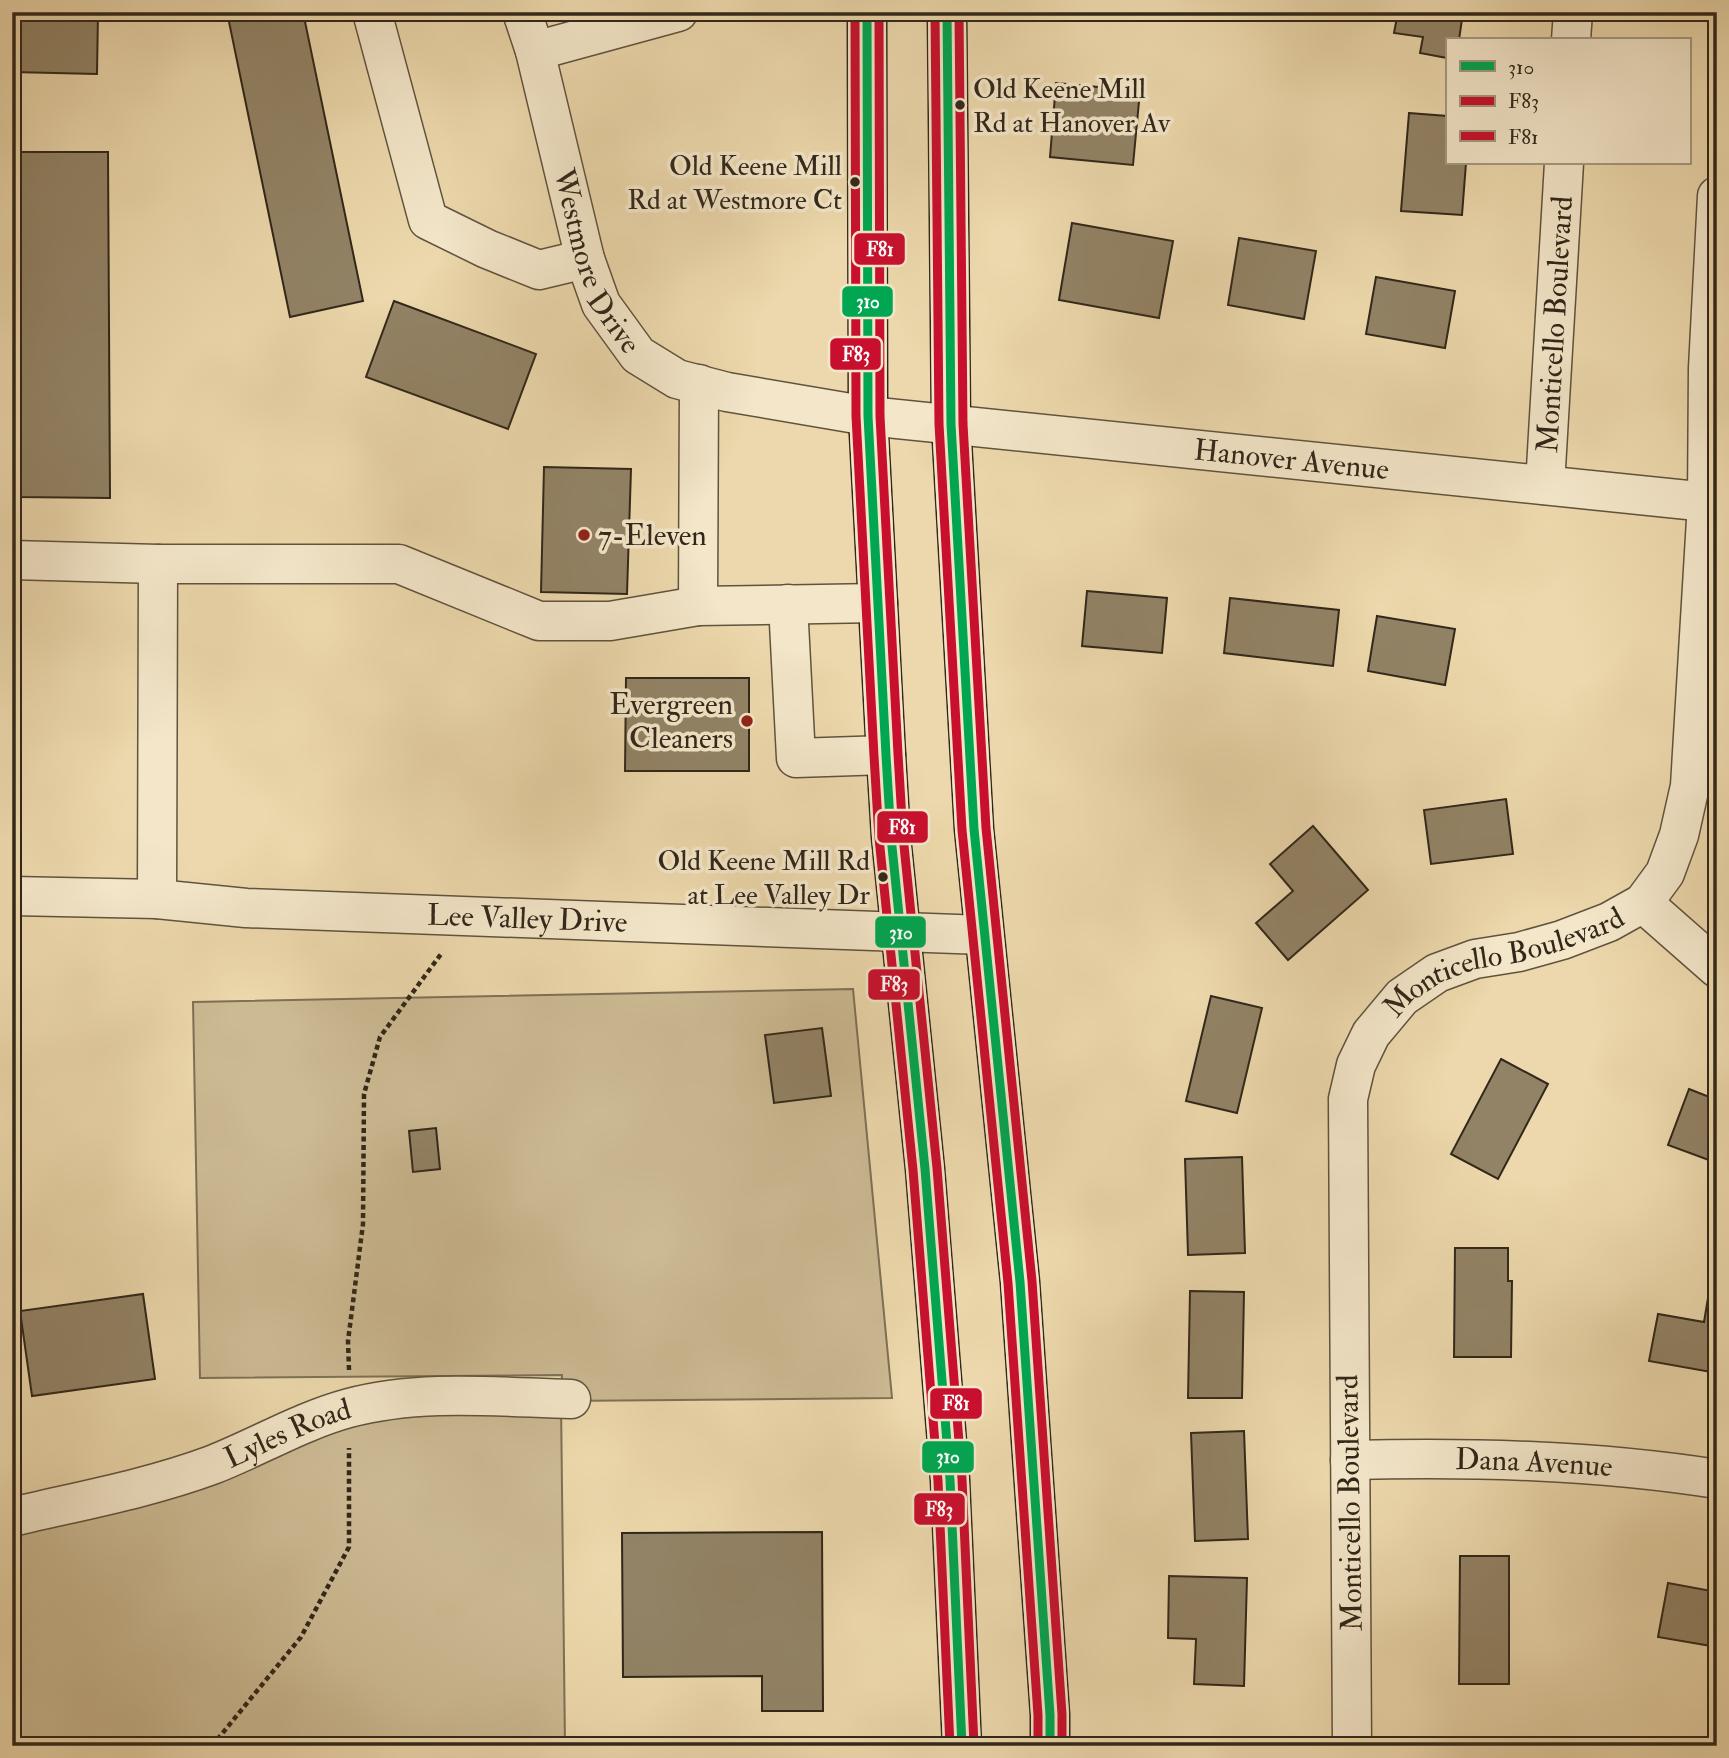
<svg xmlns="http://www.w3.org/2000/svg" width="1729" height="1758" viewBox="0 0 1729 1758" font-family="'IM FELL Double Pica',serif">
<rect width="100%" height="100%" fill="#ecd8ac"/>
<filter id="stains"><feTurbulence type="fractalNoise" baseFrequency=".00286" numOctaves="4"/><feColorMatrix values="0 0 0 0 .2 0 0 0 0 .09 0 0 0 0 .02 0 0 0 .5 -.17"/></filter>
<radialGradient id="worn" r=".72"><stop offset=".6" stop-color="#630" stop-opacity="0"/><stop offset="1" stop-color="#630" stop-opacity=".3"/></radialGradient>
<polygon fill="#ccba93" stroke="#7e7056" stroke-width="2" points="853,989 892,1398 561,1401 565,1746 12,1746 12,1523 325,1403 561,1401 562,1375 200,1378 193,1002"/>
<g fill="#928366" stroke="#31271a" stroke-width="2">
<polygon points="12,12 98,12 97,74 12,72"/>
<polygon points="250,12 303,12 363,301 290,317 228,17"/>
<polygon points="1058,12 1119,12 1118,21 1057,19"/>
<polygon points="1398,12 1463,12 1459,40 1447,40 1447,58 1420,53 1423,37 1394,33"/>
<polygon points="1056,83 1140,91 1133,165 1050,157"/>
<polygon points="1409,113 1447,116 1447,163 1466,163 1462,215 1401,211"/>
<polygon points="20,152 108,152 110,498 18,497"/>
<polygon points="1072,223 1173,241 1159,318 1059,300"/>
<polygon points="1239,238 1316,251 1304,319 1228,305"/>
<polygon points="1376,277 1455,291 1445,348 1366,334"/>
<polygon points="394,301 536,354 508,429 366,377"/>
<polygon points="544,467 631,469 627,594 541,592"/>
<polygon points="1087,591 1167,598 1162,653 1082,646"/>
<polygon points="1230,598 1339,610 1333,666 1224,653"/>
<polygon points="1377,616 1455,629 1445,685 1368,671"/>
<polygon points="626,678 749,678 749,771 625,771"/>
<polygon points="1506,799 1513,854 1431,864 1424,810"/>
<polygon points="1313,826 1368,890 1288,960 1256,923 1293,891 1270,864"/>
<polygon points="1211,996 1262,1008 1237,1113 1186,1101"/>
<polygon points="822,1028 831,1096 774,1103 765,1035"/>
<polygon points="1501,1059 1548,1084 1498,1179 1451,1154"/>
<polygon points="1689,1089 1717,1100 1717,1163 1668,1145"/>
<polygon points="436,1128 440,1169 413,1172 409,1131"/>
<polygon points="1242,1157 1245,1253 1188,1255 1185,1159"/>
<polygon points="1455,1248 1508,1248 1508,1281 1512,1281 1511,1357 1454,1357"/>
<polygon points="1190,1291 1244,1292 1242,1398 1188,1398"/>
<polygon points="1709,1292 1717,1294 1717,1373 1649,1361 1658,1314 1704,1322"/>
<polygon points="143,1294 155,1379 32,1396 20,1311"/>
<polygon points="1244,1431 1248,1539 1195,1541 1191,1433"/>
<polygon points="822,1532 823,1711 762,1711 762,1676 623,1677 622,1533"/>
<polygon points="1460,1556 1509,1556 1509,1684 1459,1684"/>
<polygon points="1169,1576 1247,1578 1244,1686 1194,1684 1196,1639 1168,1638"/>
<polygon points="1668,1583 1717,1592 1717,1647 1658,1637"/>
</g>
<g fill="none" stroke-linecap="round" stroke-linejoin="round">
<defs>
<g id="minor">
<polyline points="372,12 428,220 487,249 539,270 585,259"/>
<path id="s1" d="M522,12L535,51L585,259L601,304L638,355L677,379L727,392L868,416L1717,503"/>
<polyline points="1571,40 1573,12"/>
<polyline points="535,51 678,12"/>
<polyline points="699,384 698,606 878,603"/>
<path id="s2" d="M1545,485L1564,163"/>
<path id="s3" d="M12,560L158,564L157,899L246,908L984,935"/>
<polyline points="158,564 399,564 539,621 610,621 698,606"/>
<polyline points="788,604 796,758 886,755"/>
<polyline points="12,896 157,899"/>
<polyline points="1643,903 1717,968"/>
<path id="s4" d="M1350,1460C1473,1457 1595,1460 1717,1479"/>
<path id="s5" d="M12,1517C79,1501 147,1489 212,1465C258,1447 301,1421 349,1408C420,1389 497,1397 571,1399"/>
<path id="s6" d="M1352,1746L1348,1099L1356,1065L1371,1034L1402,997L1437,973L1475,959L1519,952L1562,940L1609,922L1643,903L1665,873L1679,835L1690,786L1707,503L1708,368L1717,196"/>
</g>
<g id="major">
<polyline points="867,12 868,416 886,755 891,837 925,1169 950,1480 962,1746"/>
<polyline points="947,12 951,424 974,829 1020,1282 1050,1715 1050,1746"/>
</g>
</defs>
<use href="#minor" stroke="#60533e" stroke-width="41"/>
<use href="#major" stroke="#31271a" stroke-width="41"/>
<g stroke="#31271a" stroke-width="4.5" stroke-dasharray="5 3.5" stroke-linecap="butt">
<polyline points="349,1370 348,1341 363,1224 364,1094 380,1037 441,954"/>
<polyline points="212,1746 301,1637 349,1547 349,1448"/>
</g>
<use href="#minor" stroke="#f3e6c9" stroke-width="38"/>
<use href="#major" stroke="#ecd8ac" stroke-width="38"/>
<defs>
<g id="bus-1">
<polyline points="867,12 868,416 886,755 891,837 925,1169 950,1480 962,1746"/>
<polyline points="947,12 951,424 974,829 1020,1282 1050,1715 1050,1746"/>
</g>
<g id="bus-2">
<polyline points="855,12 856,416 874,756 879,838 913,1170 938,1481 950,1746"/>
<polyline points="935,12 939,424 962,830 1008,1283 1038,1715 1038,1746"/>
</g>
<g id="bus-3">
<polyline points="879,12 880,416 898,754 903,836 937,1168 962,1479 974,1745"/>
<polyline points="959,12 963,424 986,828 1032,1281 1062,1714 1062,1746"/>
</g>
</defs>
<use href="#bus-1" stroke="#f3e6c9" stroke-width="14"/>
<use href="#bus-2" stroke="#f3e6c9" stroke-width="14"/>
<use href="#bus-3" stroke="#f3e6c9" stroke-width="14"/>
<use href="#bus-1" stroke="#00a651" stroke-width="9"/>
<use href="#bus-2" stroke="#c8102e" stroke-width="9"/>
<use href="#bus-3" stroke="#c8102e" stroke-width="9"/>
</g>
<g fill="#31271a" stroke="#f3e6c9" stroke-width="2.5">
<circle cx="960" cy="105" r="6"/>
<circle cx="855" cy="182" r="6"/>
<circle cx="883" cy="877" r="6"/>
</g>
<g fill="#8f2418" stroke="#f3e6c9" stroke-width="2.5">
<circle cx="584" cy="535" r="7"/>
<circle cx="747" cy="721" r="7"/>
</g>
<g text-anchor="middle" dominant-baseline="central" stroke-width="7" stroke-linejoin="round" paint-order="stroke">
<g font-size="28" fill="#31271a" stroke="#f3e6c9" text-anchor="end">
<text x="973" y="89" text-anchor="start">Old Keene Mill<tspan x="973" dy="34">Rd at Hanover Av</tspan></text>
<text x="842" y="166">Old Keene Mill<tspan x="842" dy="34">Rd at Westmore Ct</tspan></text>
<text x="870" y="861">Old Keene Mill Rd<tspan x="870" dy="34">at Lee Valley Dr</tspan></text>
</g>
<g font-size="30" fill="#31271a" stroke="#f3e6c9">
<text stroke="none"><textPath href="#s1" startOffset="261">Westmore Drive</textPath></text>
<text stroke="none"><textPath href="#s2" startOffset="161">Monticello Boulevard</textPath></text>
<text stroke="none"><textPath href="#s1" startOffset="1032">Hanover Avenue</textPath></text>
<text stroke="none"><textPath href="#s3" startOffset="852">Lee Valley Drive</textPath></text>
<text stroke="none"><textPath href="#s6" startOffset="873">Monticello Boulevard</textPath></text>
<text stroke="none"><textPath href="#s5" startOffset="289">Lyles Road</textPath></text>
<text stroke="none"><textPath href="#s4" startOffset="184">Dana Avenue</textPath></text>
<text transform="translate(1350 1503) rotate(-91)">Monticello Boulevard</text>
</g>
<g font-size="30" fill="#31271a" stroke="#f3e6c9" text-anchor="start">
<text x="598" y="535">7-Eleven</text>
<text x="733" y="704" text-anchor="end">Evergreen<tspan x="733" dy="34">Cleaners</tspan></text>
</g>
</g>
<g stroke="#f3e6c9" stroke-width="2.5">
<rect x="853" y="232" width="53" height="34" rx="7" fill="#c8102e"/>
<rect x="841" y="285" width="53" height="33" rx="7" fill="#00a651"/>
<rect x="829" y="337" width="53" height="34" rx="7" fill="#c8102e"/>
<rect x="876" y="810" width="53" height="34" rx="7" fill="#c8102e"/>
<rect x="874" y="915" width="53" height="34" rx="7" fill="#00a651"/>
<rect x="867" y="968" width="54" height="33" rx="7" fill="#c8102e"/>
<rect x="929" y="1387" width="54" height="33" rx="7" fill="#c8102e"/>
<rect x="921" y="1440" width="54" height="34" rx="7" fill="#00a651"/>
<rect x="913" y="1492" width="53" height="34" rx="7" fill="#c8102e"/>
</g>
<g font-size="19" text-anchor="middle" font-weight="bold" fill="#fff">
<text x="880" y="256">F81</text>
<text x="868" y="308">310</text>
<text x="856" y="361">F83</text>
<text x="902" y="834">F81</text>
<text x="901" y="939">310</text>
<text x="894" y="991">F83</text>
<text x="956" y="1410">F81</text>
<text x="948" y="1463">310</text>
<text x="939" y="1516">F83</text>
</g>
<rect width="1729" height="1758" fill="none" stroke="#ecd8ac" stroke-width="42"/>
<rect x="14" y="14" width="1701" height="1730" fill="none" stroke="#31271a" stroke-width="3.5"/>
<rect x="21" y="21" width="1687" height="1716" fill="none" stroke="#31271a" stroke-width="2"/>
<rect x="1446" y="38" width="245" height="126" fill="#f3e6c9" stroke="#a59a83" stroke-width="2"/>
<rect x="1460" y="61" width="35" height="10" fill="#00a651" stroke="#a59a83" stroke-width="2"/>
<text x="1508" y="74" font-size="21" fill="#31271a">310</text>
<rect x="1460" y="96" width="35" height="10" fill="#c8102e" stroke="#a59a83" stroke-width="2"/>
<text x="1508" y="108" font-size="21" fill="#31271a">F83</text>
<rect x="1460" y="131" width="35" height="10" fill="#c8102e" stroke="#a59a83" stroke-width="2"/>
<text x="1508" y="144" font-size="21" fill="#31271a">F81</text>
<rect width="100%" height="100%" filter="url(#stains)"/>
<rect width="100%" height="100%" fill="url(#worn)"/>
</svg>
